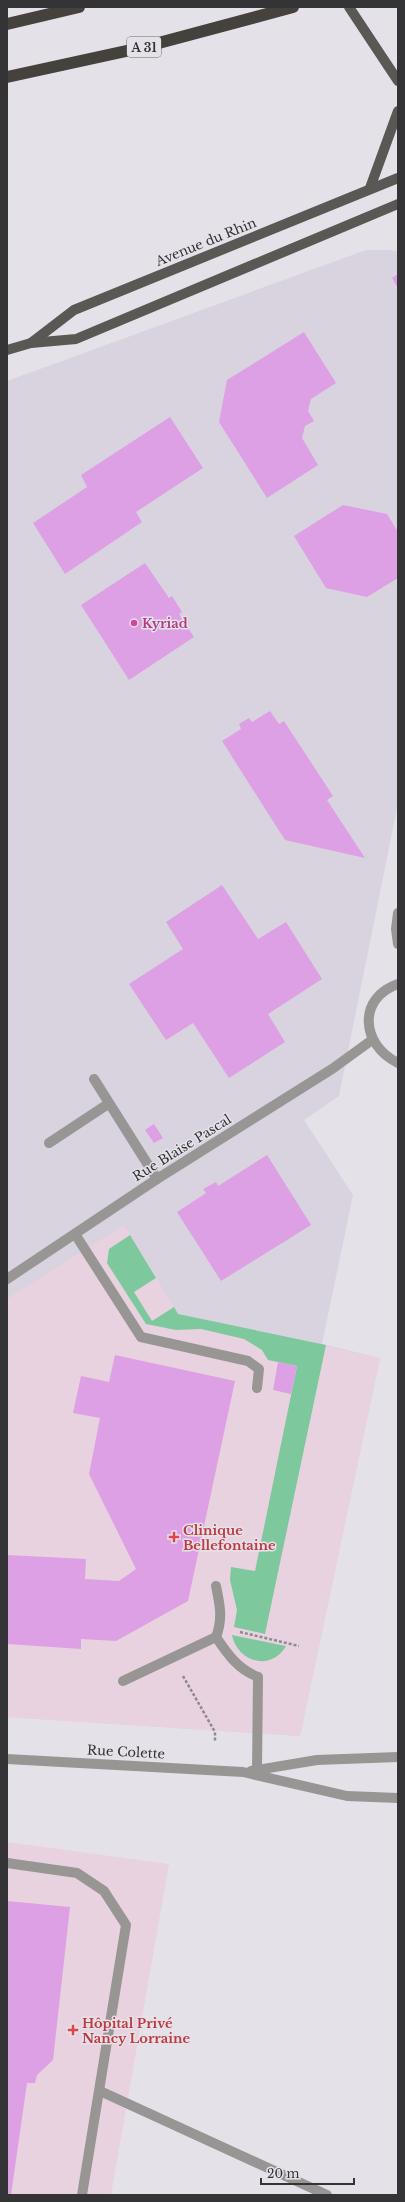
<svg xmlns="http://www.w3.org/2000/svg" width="405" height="2202" viewBox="0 0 405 2202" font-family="'Libre Baskerville',serif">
<rect width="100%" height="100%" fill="#e4e2e8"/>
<polygon fill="#d8d3df" points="366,250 391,250 398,252 398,803 339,1096 304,1120 353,1195 322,1344 380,1358 300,1736 7,1717 7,381"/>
<g fill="#e9d2df">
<polygon points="124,1225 178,1314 380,1358 300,1736 7,1717 7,1299"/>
<polygon points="7,1842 169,1864 111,2195 7,2195"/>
</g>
<g fill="#7ec89d">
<polygon points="130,1235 156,1278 134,1292 152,1321 174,1307 178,1314 326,1345 265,1634 234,1627 237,1610 230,1580 231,1567 255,1571 297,1366 268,1360 262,1350 244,1339 201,1329 176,1330 146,1324 107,1263 109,1249"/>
<path d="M232,1635L286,1646C271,1672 237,1662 232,1635Z"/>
</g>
<g fill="#dda0e4">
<polygon points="398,274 398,288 392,278"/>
<polygon points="304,332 336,383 311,399 308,411 314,421 305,426 302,438 318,465 267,498 219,422 227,380"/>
<polygon points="170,417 203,468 136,512 142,522 65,574 33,523 87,487 81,475"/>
<polygon points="343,505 387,514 398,532 398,578 367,597 326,588 294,536"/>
<polygon points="145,563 169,598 172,596 182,612 179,614 194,637 129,680 81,605"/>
<polygon points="270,711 279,724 284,721 333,796 327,800 365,858 285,840 222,741 241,729 239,724 249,718 252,722"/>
<polygon points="222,885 258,939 286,922 322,979 268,1014 285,1042 229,1078 193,1023 166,1040 129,984 183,949 166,922"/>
<polygon points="154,1124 163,1138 154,1143 145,1130"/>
<polygon points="267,1155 311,1225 221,1281 177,1212 206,1193 203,1189 216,1182 218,1186"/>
<polygon points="115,1355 235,1381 188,1601 116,1641 81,1639 81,1649 7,1644 7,1555 86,1559 85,1579 119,1581 136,1569 89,1474 100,1418 73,1413 81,1376 109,1382"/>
<polygon points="278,1362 297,1366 291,1394 273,1390"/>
<polygon points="7,1901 70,1907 53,2060 37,2075 35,2083 27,2083 11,2195 7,2195"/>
</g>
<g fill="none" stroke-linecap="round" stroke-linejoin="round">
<g stroke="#8c8a8e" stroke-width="2.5" stroke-dasharray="3 2" stroke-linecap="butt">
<polyline points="240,1632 299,1646"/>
<polyline points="183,1676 215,1732 215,1741"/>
</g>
<g stroke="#989694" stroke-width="10">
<polyline points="398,913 396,929 398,944"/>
<path d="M398,984C357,998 361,1045 398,1063"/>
<polyline points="94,1079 157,1179"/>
<polyline points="49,1143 108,1104"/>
<polyline points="75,1234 141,1337 248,1361 259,1369 257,1388"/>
<polyline points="7,1279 157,1179 332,1069 372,1040"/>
<path d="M216,1586C220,1605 223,1619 216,1637C228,1655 238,1669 258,1677L257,1770"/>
<polyline points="123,1681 216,1637"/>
<polyline points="7,1759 243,1772 347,1796 398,1798"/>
<polyline points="251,1771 317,1760 398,1757"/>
<polyline points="7,1863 77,1873 104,1891 126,1925 82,2195"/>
<polyline points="100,2091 327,2195"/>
</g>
<g stroke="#5a5854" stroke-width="10">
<polyline points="349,7 398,81"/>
<polyline points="370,188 398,111"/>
<polyline points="31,343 74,310 398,178"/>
<polyline points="7,350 31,343 76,339 398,204"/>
</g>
<g stroke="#45423e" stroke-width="12">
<polyline points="7,24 79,7"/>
<polyline points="7,77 140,48 293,7"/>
</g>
</g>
<circle fill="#d1479c" stroke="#e4e2e8" stroke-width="1.5" cx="134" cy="623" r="4"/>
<g fill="#e0444e" stroke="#e4e2e8" stroke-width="1.5">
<path d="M172 1531h4v4h4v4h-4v4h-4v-4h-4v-4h4z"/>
<path d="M71 2024h4v4h4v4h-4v4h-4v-4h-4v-4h4z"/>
</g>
<g text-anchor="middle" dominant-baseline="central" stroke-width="3" stroke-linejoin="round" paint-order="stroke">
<rect fill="#e4e2e8" stroke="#69686b" stroke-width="1" x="127" y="37" width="34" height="20" rx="3"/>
<g font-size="12" font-weight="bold" fill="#343335">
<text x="144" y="47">A 31</text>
</g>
<g font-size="13" fill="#343335" stroke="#e4e2e8">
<text transform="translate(206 242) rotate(-22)">Avenue du Rhin</text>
<text transform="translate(182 1148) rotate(-32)">Rue Blaise Pascal</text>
<text transform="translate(126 1752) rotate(3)">Rue Colette</text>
</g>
<g font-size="13" font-weight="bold" fill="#b23c85" stroke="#e4e2e8" text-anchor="start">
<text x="142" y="623">Kyriad</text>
</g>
<g font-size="13" font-weight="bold" fill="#be3a42" stroke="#e4e2e8" text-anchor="start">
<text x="183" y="1530">Clinique<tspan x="183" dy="15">Bellefontaine</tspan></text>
<text x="82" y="2023">Hôpital Privé<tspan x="82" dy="15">Nancy Lorraine</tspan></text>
</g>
</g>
<rect width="405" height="2202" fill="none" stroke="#343335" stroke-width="16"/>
<path d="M261 2178v6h93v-6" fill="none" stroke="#343335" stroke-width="2"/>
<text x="267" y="2178" font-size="12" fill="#343335" stroke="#e4e2e8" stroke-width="3" paint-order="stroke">20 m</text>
</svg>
